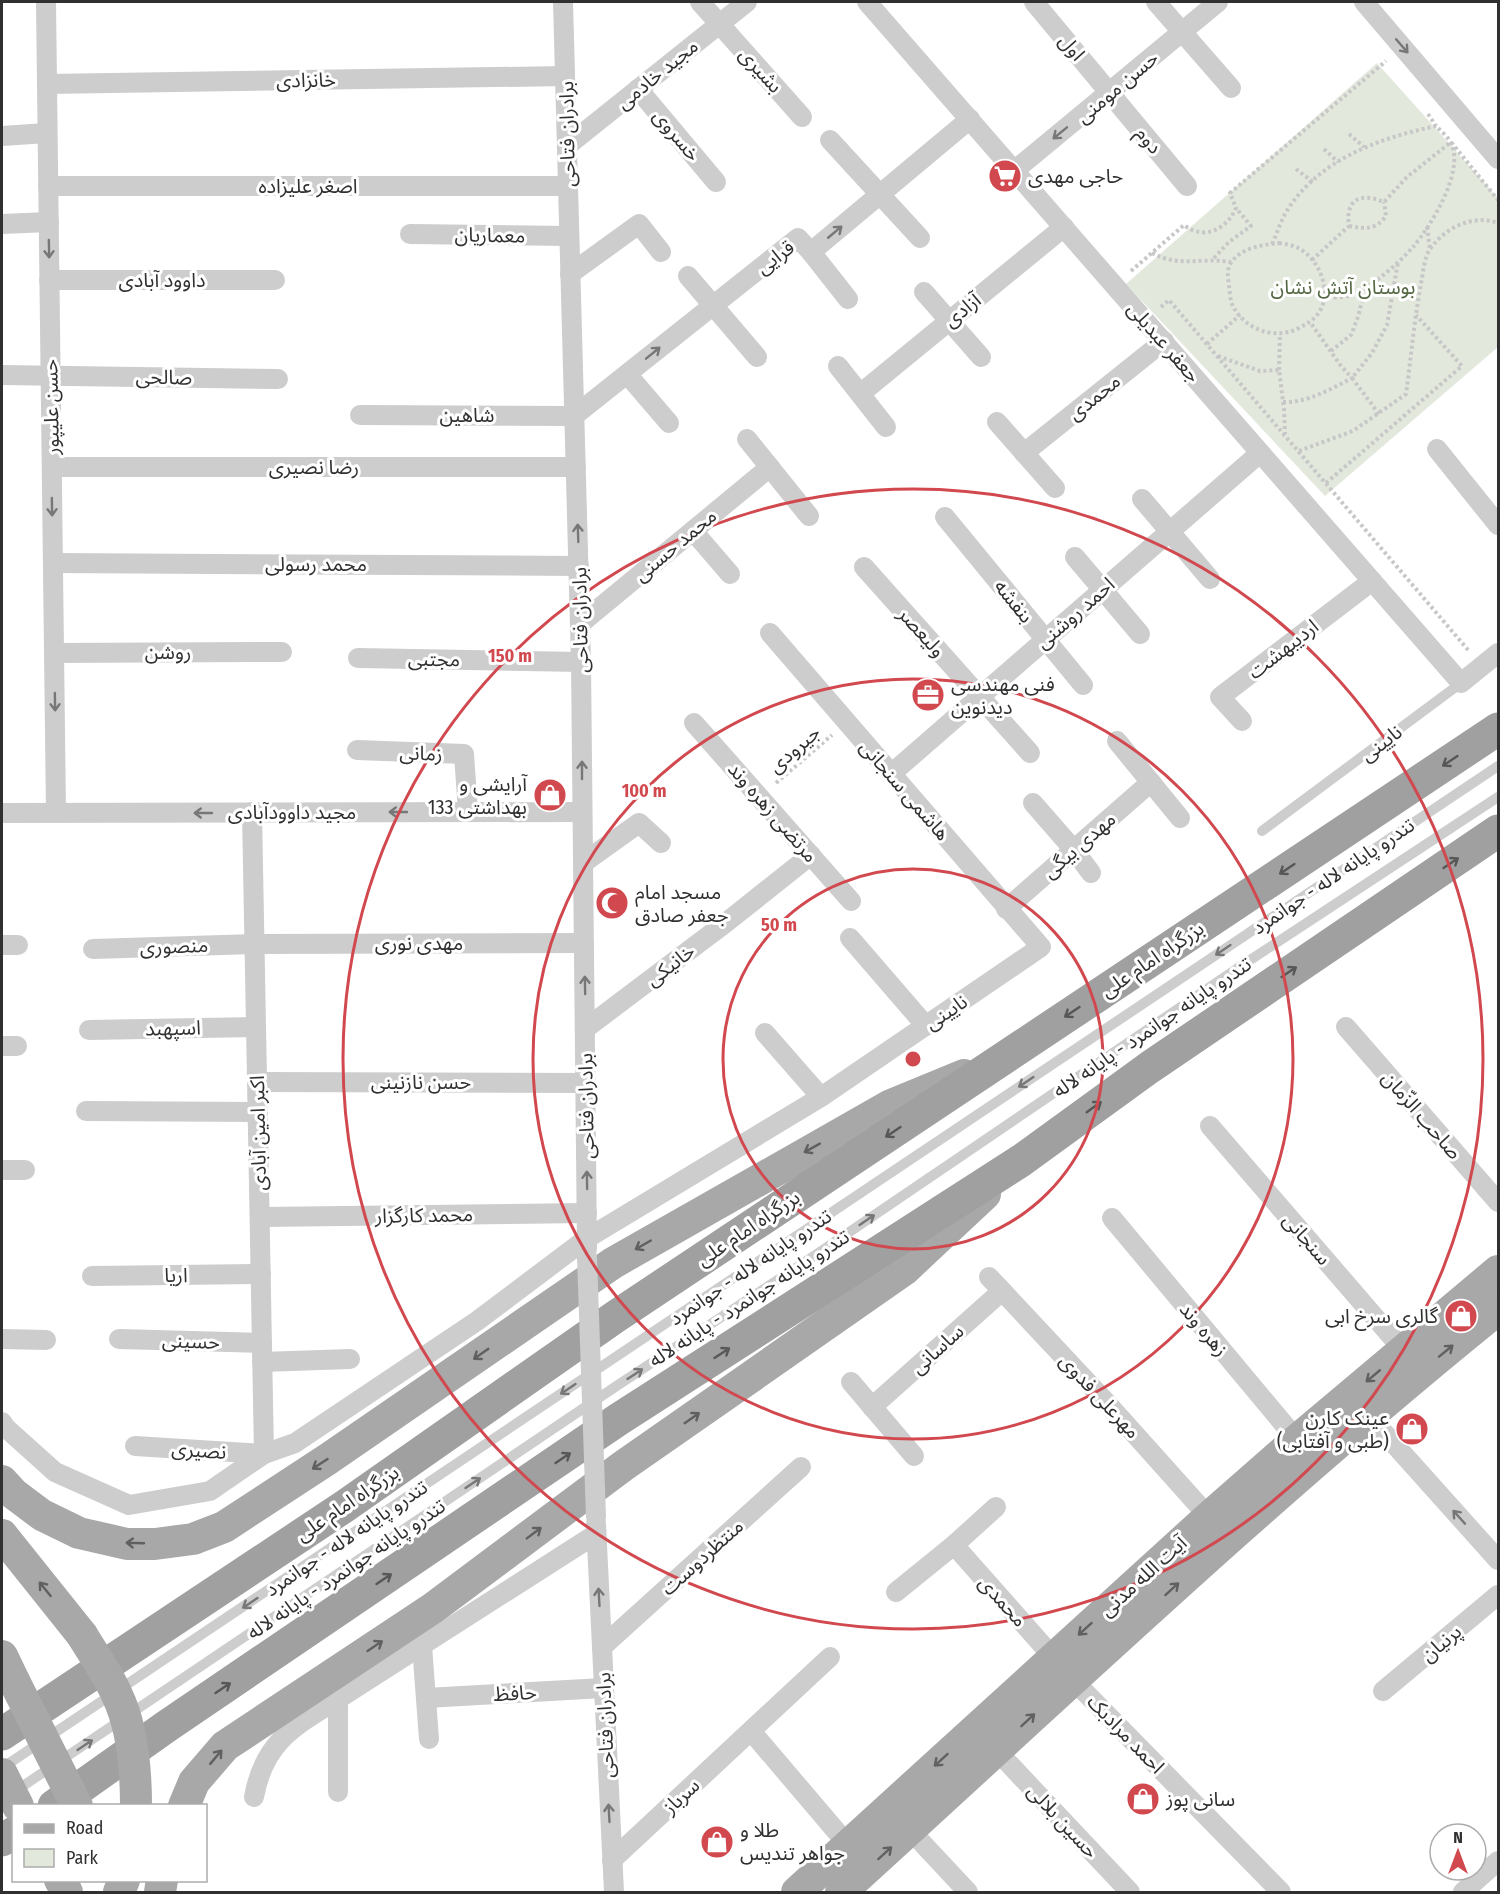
<svg xmlns="http://www.w3.org/2000/svg" width="1500" height="1894" viewBox="0 0 1500 1894" font-family="'Fira Sans Condensed','Noto Sans Arabic',sans-serif">
<rect width="100%" height="100%" fill="#fff"/>
<polygon fill="#e3e8dd" points="1377,63 1498,198 1498,347 1325,496 1126,284"/>
<g fill="none" stroke-linecap="round" stroke-linejoin="round">
<g stroke="#c7c7c7" stroke-width="4" stroke-dasharray="3 3" stroke-linecap="butt">
<polyline points="1428,114 1436,126"/>
<polyline points="1349,134 1364,147"/>
<polyline points="1324,149 1338,162"/>
<polyline points="1296,169 1313,182"/>
<path d="M1349,226C1365,229 1376,230 1386,216L1384,202"/>
<polyline points="1427,227 1430,249"/>
<path d="M1279,243C1286,244 1293,245 1300,249C1319,260 1331,289 1321,309C1316,319 1307,324 1297,329C1274,340 1243,329 1232,304C1230,299 1230,292 1229,286C1228,277 1226,268 1233,260C1244,247 1263,245 1279,243Z"/>
<path d="M1272,244C1278,231 1282,217 1290,206C1324,157 1381,138 1436,126C1441,131 1448,137 1451,143C1465,171 1431,226 1413,247C1399,263 1371,288 1351,295C1343,298 1332,297 1324,298"/>
<path d="M1152,253C1180,268 1202,257 1231,262"/>
<polyline points="1214,258 1229,242 1251,226 1236,208"/>
<path d="M1312,260L1349,226C1345,199 1361,192 1384,202L1407,177L1451,142L1498,200"/>
<path d="M1131,271L1184,225C1204,241 1227,229 1236,208L1230,193L1386,61"/>
<polyline points="1161,307 1169,300 1469,651"/>
<polyline points="1207,344 1240,315"/>
<polyline points="1331,351 1351,335 1358,317 1366,286"/>
<polyline points="1218,356 1260,371 1279,370 1284,409 1285,434"/>
<polyline points="1279,370 1280,334"/>
<path d="M1283,402C1307,403 1331,389 1352,378L1341,366L1310,322"/>
<polyline points="1379,414 1352,378 1372,353 1387,325 1398,262"/>
<path d="M1299,451L1353,431L1406,394C1411,358 1414,321 1421,284C1423,273 1424,258 1430,249C1446,227 1473,214 1498,223"/>
<polyline points="1326,483 1462,366 1416,315"/>
<polyline points="776,783 832,735"/>
</g>
<g stroke="#cdcdcd" stroke-width="10">
<polyline points="1262,831 1461,683"/>
<polyline points="2,1768 1498,766"/>
<polyline points="14,1792 618,1385 817,1254 1241,966 1498,797"/>
</g>
<g stroke="#cdcdcd" stroke-width="20">
<polyline points="46,2 56,813"/>
<polyline points="563,2 581,662 587,1249"/>
<polyline points="700,2 802,117"/>
<polyline points="867,2 1461,683 1498,653"/>
<polyline points="1034,2 1187,186"/>
<polyline points="1156,2 1231,88"/>
<polyline points="1364,2 1498,159"/>
<polyline points="47,84 565,76"/>
<polyline points="638,89 716,182"/>
<polyline points="2,136 47,133"/>
<polyline points="830,140 920,238"/>
<polyline points="567,146 747,2"/>
<polyline points="1015,170 1218,2"/>
<polyline points="48,186 568,186"/>
<polyline points="2,224 49,222"/>
<polyline points="410,234 569,236"/>
<polyline points="811,252 848,299"/>
<polyline points="570,274 639,224 661,252"/>
<polyline points="688,276 757,357"/>
<polyline points="49,280 275,280"/>
<polyline points="924,292 981,357"/>
<polyline points="838,366 886,427"/>
<polyline points="627,374 669,423"/>
<polyline points="2,375 278,379"/>
<polyline points="860,394 1064,227"/>
<polyline points="360,415 574,416 798,238 811,252 970,119"/>
<polyline points="997,422 1055,488"/>
<polyline points="747,439 809,516"/>
<polyline points="1437,449 1498,525"/>
<polyline points="1024,453 1164,341"/>
<polyline points="52,467 576,467"/>
<polyline points="1142,499 1210,579"/>
<polyline points="945,517 1083,685"/>
<polyline points="693,531 730,574"/>
<polyline points="1075,557 1140,634"/>
<polyline points="53,563 579,566"/>
<polyline points="864,567 1030,753"/>
<polyline points="580,624 770,467"/>
<polyline points="54,653 282,652"/>
<polyline points="358,658 581,662"/>
<polyline points="1242,721 1220,697 1372,581"/>
<polyline points="694,723 851,901"/>
<polyline points="1117,741 1180,818"/>
<polyline points="357,750 464,754 468,812"/>
<polyline points="891,774 1260,453"/>
<polyline points="1033,803 1074,850 1091,873"/>
<polyline points="2,813 582,812"/>
<polyline points="583,863 639,823 661,843"/>
<polyline points="1006,909 1151,782"/>
<polyline points="850,938 926,1026"/>
<polyline points="2,945 18,945"/>
<polyline points="93,949 255,944 584,943"/>
<polyline points="1346,1027 1498,1202"/>
<polyline points="585,1029 728,921 811,855"/>
<polyline points="89,1030 256,1027"/>
<polyline points="765,1033 821,1097"/>
<polyline points="2,1046 17,1046"/>
<polyline points="257,1082 585,1083"/>
<polyline points="86,1111 258,1112"/>
<polyline points="1210,1126 1404,1351"/>
<polyline points="2,1170 25,1170"/>
<polyline points="260,1217 587,1213"/>
<polyline points="1112,1218 1297,1440"/>
<polyline points="92,1276 261,1274"/>
<polyline points="989,1277 1106,1402 1209,1517"/>
<polyline points="2,1339 46,1340"/>
<polyline points="119,1339 262,1343"/>
<polyline points="262,1362 350,1359"/>
<polyline points="851,1382 914,1456"/>
<polyline points="872,1407 1002,1291"/>
<polyline points="1369,1416 1498,1560"/>
<polyline points="2,1422 6,1428 55,1472 129,1505 210,1491 264,1454 295,1443 477,1321 586,1239 821,1097 1041,947 770,633"/>
<polyline points="135,1446 264,1454 252,812"/>
<polyline points="596,1524 614,1892"/>
<polyline points="954,1545 1053,1657"/>
<polyline points="896,1592 954,1545 996,1507"/>
<polyline points="422,1646 429,1739"/>
<polyline points="602,1647 801,1467"/>
<polyline points="1072,1679 1281,1892"/>
<polyline points="1383,1691 1498,1595"/>
<polyline points="426,1698 603,1688"/>
<polyline points="751,1731 848,1845"/>
<polyline points="996,1750 1130,1892"/>
<polyline points="338,1792 338,1699 596,1534"/>
<path d="M254,1797C264,1742 293,1727 338,1699"/>
<polyline points="910,1830 968,1892"/>
<polyline points="612,1860 830,1657"/>
<polyline points="1463,1892 1498,1861"/>
</g>
<g stroke="#a8a8a8" stroke-width="32">
<polyline points="2,1481 14,1494 42,1515 79,1533 127,1544 155,1544 193,1539 224,1527 328,1459 613,1263 891,1105 964,1075"/>
<polyline points="2,1535 82,1635"/>
<polyline points="2,1656 14,1681"/>
<polyline points="184,1806 194,1782 225,1746 433,1608 623,1466 904,1270 985,1194"/>
<polyline points="60,1880 67,1892"/>
<polyline points="160,1892 162,1880"/>
<polyline points="797,1892 1209,1517 1297,1440 1498,1271"/>
<path d="M841,1892C1058,1695 1270,1493 1498,1309"/>
</g>
<g stroke="#a0a0a0" stroke-width="33">
<polyline points="2,1734 345,1506 615,1317 1498,729"/>
<polyline points="54,1806 167,1726 619,1419 1022,1160 1150,1067 1498,831"/>
<polyline points="2,1840 14,1833"/>
</g>
<polyline stroke="#cdcdcd" stroke-width="20" points="587,1257 596,1517"/>
<g stroke="#a8a8a8" stroke-width="32">
<path d="M82,1635C94,1655 108,1674 117,1695C133,1728 136,1770 136,1806"/>
<polyline points="14,1681 77,1806"/>
<polyline points="2,1774 18,1806"/>
<polyline points="119,1892 124,1880"/>
</g>
</g>
<defs><path id="oneway-shaft" d="M-6 0H5M1.5-3L5.5 0L1.5 3" fill="none" stroke-width="1.6" stroke-linecap="round" stroke-linejoin="round" transform="scale(1.5)"/></defs>
<g stroke="#777">
<use href="#oneway-shaft" transform="translate(1402 46) rotate(49)"/>
<use href="#oneway-shaft" transform="translate(1060 133) rotate(141)"/>
<use href="#oneway-shaft" transform="translate(835 232) rotate(-40)"/>
<use href="#oneway-shaft" transform="translate(49 249) rotate(89)"/>
<use href="#oneway-shaft" transform="translate(653 353) rotate(-39)"/>
<use href="#oneway-shaft" transform="translate(52 507) rotate(89)"/>
<use href="#oneway-shaft" transform="translate(578 533) rotate(-92)"/>
<use href="#oneway-shaft" transform="translate(55 702) rotate(89)"/>
<use href="#oneway-shaft" transform="translate(582 770) rotate(-90)"/>
<use href="#oneway-shaft" transform="translate(398 812) rotate(180)"/>
<use href="#oneway-shaft" transform="translate(203 813) rotate(180)"/>
<use href="#oneway-shaft" transform="translate(1223 950) rotate(146)"/>
<use href="#oneway-shaft" transform="translate(585 985) rotate(-91)"/>
<use href="#oneway-shaft" transform="translate(1026 1082) rotate(146)"/>
<use href="#oneway-shaft" transform="translate(587 1180) rotate(-91)"/>
<use href="#oneway-shaft" transform="translate(867 1220) rotate(-34)"/>
<use href="#oneway-shaft" transform="translate(635 1374) rotate(-33)"/>
<use href="#oneway-shaft" transform="translate(568 1389) rotate(146)"/>
<use href="#oneway-shaft" transform="translate(473 1483) rotate(-34)"/>
<use href="#oneway-shaft" transform="translate(1459 1517) rotate(-132)"/>
<use href="#oneway-shaft" transform="translate(599 1597) rotate(-93)"/>
<use href="#oneway-shaft" transform="translate(250 1603) rotate(146)"/>
<use href="#oneway-shaft" transform="translate(85 1745) rotate(-34)"/>
<use href="#oneway-shaft" transform="translate(609 1813) rotate(-93)"/>
</g>
<g stroke="#575757">
<use href="#oneway-shaft" transform="translate(1450 761) rotate(146)"/>
<use href="#oneway-shaft" transform="translate(1451 863) rotate(-34)"/>
<use href="#oneway-shaft" transform="translate(1287 869) rotate(146)"/>
<use href="#oneway-shaft" transform="translate(1289 972) rotate(-34)"/>
<use href="#oneway-shaft" transform="translate(1072 1012) rotate(146)"/>
<use href="#oneway-shaft" transform="translate(1094 1107) rotate(-36)"/>
<use href="#oneway-shaft" transform="translate(893 1132) rotate(146)"/>
<use href="#oneway-shaft" transform="translate(722 1353) rotate(-33)"/>
<use href="#oneway-shaft" transform="translate(563 1458) rotate(-34)"/>
<use href="#oneway-shaft" transform="translate(384 1579) rotate(-34)"/>
<use href="#oneway-shaft" transform="translate(223 1688) rotate(-34)"/>
</g>
<g stroke="#606060">
<use href="#oneway-shaft" transform="translate(812 1148) rotate(151)"/>
<use href="#oneway-shaft" transform="translate(643 1245) rotate(150)"/>
<use href="#oneway-shaft" transform="translate(1446 1351) rotate(-39)"/>
<use href="#oneway-shaft" transform="translate(481 1354) rotate(145)"/>
<use href="#oneway-shaft" transform="translate(1373 1376) rotate(140)"/>
<use href="#oneway-shaft" transform="translate(692 1418) rotate(-35)"/>
<use href="#oneway-shaft" transform="translate(320 1464) rotate(147)"/>
<use href="#oneway-shaft" transform="translate(534 1533) rotate(-37)"/>
<use href="#oneway-shaft" transform="translate(135 1543) rotate(-178)"/>
<use href="#oneway-shaft" transform="translate(45 1589) rotate(-129)"/>
<use href="#oneway-shaft" transform="translate(1172 1589) rotate(-42)"/>
<use href="#oneway-shaft" transform="translate(1085 1629) rotate(138)"/>
<use href="#oneway-shaft" transform="translate(375 1646) rotate(-34)"/>
<use href="#oneway-shaft" transform="translate(1028 1720) rotate(-43)"/>
<use href="#oneway-shaft" transform="translate(216 1757) rotate(-50)"/>
<use href="#oneway-shaft" transform="translate(941 1760) rotate(138)"/>
<use href="#oneway-shaft" transform="translate(885 1853) rotate(-42)"/>
</g>
<g fill="none" stroke="#d2484f" stroke-width="3">
<circle cx="913" cy="1059" r="190"/>
<circle cx="913" cy="1059" r="380"/>
<circle cx="913" cy="1059" r="570"/>
</g>
<defs>
<symbol id="supermarket-disc" viewBox="-11 -11 22 22"><circle r="9.5" fill="#d2484f" stroke="#fff"/><path d="M-6-5.5h2.5l.6 2H6L4.5 2H-2.5L-4.4-4H-6ZM-1.5 3.2a1.3 1.3 0 1 0 .1 0ZM3 3.2a1.3 1.3 0 1 0 .1 0Z" fill="#fff"/></symbol>
<symbol id="office-disc" viewBox="-11 -11 22 22"><circle r="9.5" fill="#d2484f" stroke="#fff"/><path d="M-6-3h4V-5.5h4V-3h4V5H-6ZM-1-4.5V-3h2v-1.5ZM-6 0V1H6V0Z" fill="#fff"/></symbol>
<symbol id="shop-disc" viewBox="-11 -11 22 22"><circle r="9.5" fill="#d2484f" stroke="#fff"/><path d="M-5-2.5h2.3a2.7 3.5 0 0 1 5.4 0H5L5.5 6h-11ZM-1.5-2.5h3a1.5 2.3 0 0 0-3 0Z" fill="#fff"/></symbol>
<symbol id="mosque-disc" viewBox="-11 -11 22 22"><circle r="9.5" fill="#d2484f" stroke="#fff"/><path d="M3.5-4.9A6 6 0 1 0 3.5 4.9A5 5 0 1 1 3.5-4.9Z" fill="#fff"/></symbol>
</defs>
<g fill-rule="evenodd">
<use href="#supermarket-disc" x="986" y="157" width="38" height="38"/>
<use href="#office-disc" x="909" y="676" width="38" height="38"/>
<use href="#shop-disc" x="531" y="776" width="38" height="38"/>
<use href="#mosque-disc" x="593" y="884" width="38" height="38"/>
<use href="#shop-disc" x="1442" y="1297" width="38" height="38"/>
<use href="#shop-disc" x="1393" y="1410" width="38" height="38"/>
<use href="#shop-disc" x="1124" y="1780" width="38" height="38"/>
<use href="#shop-disc" x="698" y="1823" width="38" height="38"/>
</g>
<g text-anchor="middle" dominant-baseline="central" stroke-width="6" stroke-linejoin="round" paint-order="stroke">
<g font-size="20" fill="#303030" stroke="#fff">
<text transform="translate(1072 47) rotate(50)">اول</text>
<text transform="translate(761 70) rotate(48)">بشیری</text>
<text transform="translate(657 74) rotate(-39)">مجید خادمی</text>
<text transform="translate(306 80) rotate(-1)">خانزادی</text>
<text transform="translate(1117 87) rotate(-40)">حسن مومنی</text>
<text transform="translate(567 134) rotate(-91)">برادران فتاحی</text>
<text transform="translate(677 135) rotate(50)">خسروی</text>
<text transform="translate(1149 140) rotate(50)">دوم</text>
<text x="308" y="186">اصغر علیزاده</text>
<text transform="translate(490 235) rotate(1)">معماریان</text>
<text transform="translate(775 257) rotate(-37)">قرایی</text>
<text x="162" y="280">داوود آبادی</text>
<text transform="translate(962 310) rotate(-39)">آزادی</text>
<text transform="translate(1164 342) rotate(49)">جعفر عبدیلی</text>
<text transform="translate(164 377) rotate(1)">صالحی</text>
<text transform="translate(1094 397) rotate(-39)">محمدی</text>
<text transform="translate(51 407) rotate(-91)">حسن علیپور</text>
<text x="467" y="415">شاهین</text>
<text x="314" y="467">رضا نصیری</text>
<text transform="translate(675 545) rotate(-40)">محمد حسنی</text>
<text x="316" y="564">محمد رسولی</text>
<text transform="translate(1014 601) rotate(51)">بنفشه</text>
<text transform="translate(1075 613) rotate(-41)">احمد روشنی</text>
<text transform="translate(580 620) rotate(-91)">برادران فتاحی</text>
<text transform="translate(922 632) rotate(48)">ولیعصر</text>
<text transform="translate(1283 649) rotate(-38)">اردیبهشت</text>
<text x="168" y="652">روشن</text>
<text transform="translate(434 659) rotate(1)">مجتبی</text>
<text transform="translate(1381 743) rotate(-37)">نایینی</text>
<text transform="translate(794 749) rotate(-41)">جیرودی</text>
<text transform="translate(421 753) rotate(2)">زمانی</text>
<text transform="translate(905 790) rotate(49)">هاشمی سنجانی</text>
<text x="292" y="812">مجید داوودآبادی</text>
<text transform="translate(773 812) rotate(49)">مرتضی زهره وند</text>
<text transform="translate(1079 845) rotate(-41)">مهدی بیگی</text>
<text transform="translate(1333 876) rotate(-34)">تندرو پایانه لاله - جوانمرد</text>
<text x="419" y="943">مهدی نوری</text>
<text transform="translate(174 946) rotate(-2)">منصوری</text>
<text transform="translate(1152 959) rotate(-34)">بزرگراه امام علی</text>
<text transform="translate(670 965) rotate(-37)">خانیکی</text>
<text transform="translate(946 1012) rotate(-34)">نایینی</text>
<text transform="translate(1152 1027) rotate(-34)">تندرو پایانه جوانمرد - پایانه لاله</text>
<text transform="translate(173 1028) rotate(-1)">اسپهبد</text>
<text x="421" y="1082">حسن نازنینی</text>
<text transform="translate(586 1106) rotate(-91)">برادران فتاحی</text>
<text transform="translate(1422 1115) rotate(49)">صاحب الزّمان</text>
<text transform="translate(258 1133) rotate(-91)">اکبر امین آبادی</text>
<text transform="translate(424 1215) rotate(-1)">محمد کارگزار</text>
<text transform="translate(748 1228) rotate(-34)">بزرگراه امام علی</text>
<text transform="translate(1307 1239) rotate(49)">سنجانی</text>
<text transform="translate(750 1267) rotate(-34)">تندرو پایانه لاله - جوانمرد</text>
<text x="176" y="1275">اریا</text>
<text transform="translate(749 1298) rotate(-33)">تندرو پایانه جوانمرد - پایانه لاله</text>
<text transform="translate(1204 1329) rotate(50)">زهره وند</text>
<text transform="translate(191 1341) rotate(2)">حسینی</text>
<text transform="translate(937 1349) rotate(-42)">ساسانی</text>
<text transform="translate(1100 1396) rotate(47)">مهرعلی فدوی</text>
<text transform="translate(199 1450) rotate(4)">نصیری</text>
<text transform="translate(347 1503) rotate(-34)">بزرگراه امام علی</text>
<text transform="translate(346 1538) rotate(-34)">تندرو پایانه لاله - جوانمرد</text>
<text transform="translate(702 1557) rotate(-42)">منتظردوست</text>
<text transform="translate(346 1569) rotate(-34)">تندرو پایانه جوانمرد - پایانه لاله</text>
<text transform="translate(1143 1576) rotate(-42)">آیت الله مدنی</text>
<text transform="translate(1003 1601) rotate(48)">محمدی</text>
<text transform="translate(1441 1643) rotate(-40)">پرنیان</text>
<text transform="translate(515 1693) rotate(-3)">حافظ</text>
<text transform="translate(605 1725) rotate(-92)">برادران فتاحی</text>
<text transform="translate(1126 1734) rotate(46)">احمد مرادبک</text>
<text transform="translate(681 1796) rotate(-43)">سرباز</text>
<text transform="translate(1063 1821) rotate(47)">حسین بلالی</text>
</g>
<g font-size="20" fill="#303030" stroke="#fff" text-anchor="start">
<text x="1028" y="176">حاجی مهدی</text>
<text x="951" y="684">فنی مهندسی<tspan x="951" dy="23">دیدنوین</tspan></text>
<text x="527" y="784" text-anchor="end">آرایشی و<tspan x="527" dy="23">بهداشتی 133</tspan></text>
<text x="635" y="892">مسجد امام<tspan x="635" dy="23">جعفر صادق</tspan></text>
<text x="1438" y="1316" text-anchor="end">گالری سرخ ابی</text>
<text x="1389" y="1418" text-anchor="end">عینک کارن<tspan x="1389" dy="23">(طبی و آفتابی)</tspan></text>
<text x="1166" y="1799">سانی پوز</text>
<text x="740" y="1830">طلا و<tspan x="740" dy="23">جواهر تندیس</tspan></text>
</g>
<g font-size="20" fill="#536742" stroke="#fff">
<text x="1343" y="287">بوستان آتش نشان</text>
</g>
</g>
<circle cx="913" cy="1059" r="9" fill="#d2484f" stroke="#fff" stroke-width="3"/>
<g font-size="18" text-anchor="middle" font-weight="bold" fill="#d2484f" stroke="#fff" stroke-width="6" stroke-linejoin="round" paint-order="stroke">
<text x="510" y="662">150 m</text>
<text x="644" y="797">100 m</text>
<text x="779" y="931">50 m</text>
</g>
<rect width="1500" height="1894" fill="none" stroke="#303030" stroke-width="6"/>
<rect x="12" y="1804" width="195" height="78" fill="#ffffff" stroke="#acacac" stroke-width="1.5"/>
<rect x="24" y="1824" width="30" height="9" fill="#a8a8a8" stroke="#acacac" stroke-width="1.5"/>
<text x="66" y="1834" font-size="18" fill="#303030">Road</text>
<rect x="24" y="1849" width="30" height="18" fill="#e3e8dd" stroke="#acacac" stroke-width="1.5"/>
<text x="66" y="1864" font-size="18" fill="#303030">Park</text>
<g transform="translate(1458 1852)"><circle r="28" fill="#ffffff" stroke="#acacac" stroke-width="1.5"/>
<path d="M0-4.5L10 22L0 15L-10 22Z" fill="#d2484f"/>
<text y="-9" font-size="16" font-weight="bold" text-anchor="middle" fill="#303030">N</text>
</g>
</svg>
